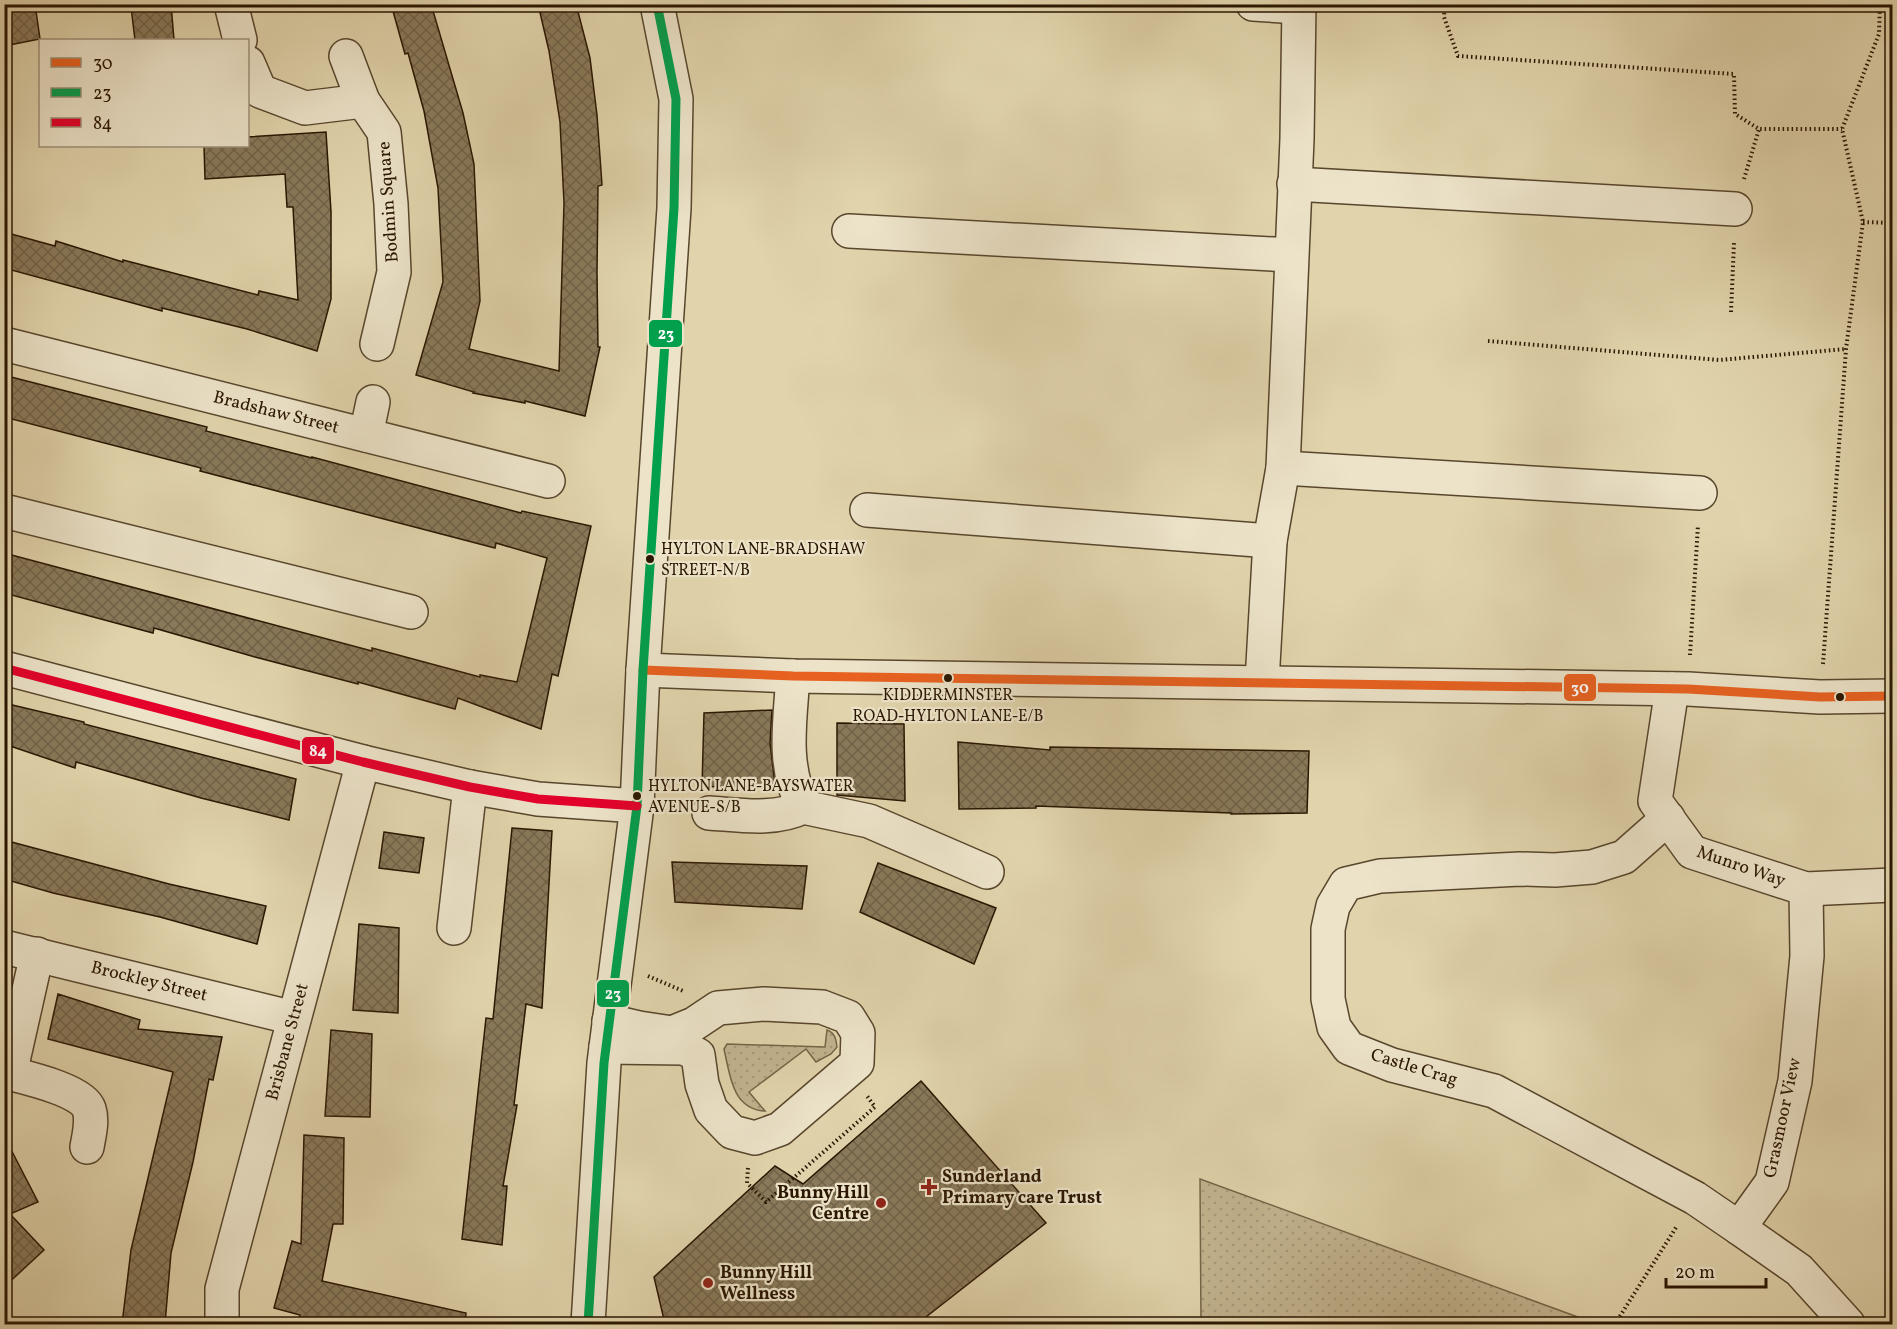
<svg xmlns="http://www.w3.org/2000/svg" width="1897" height="1329" viewBox="0 0 1897 1329" font-family="Vollkorn,serif">
<defs>
<pattern id="grass-dots" width="8" height="8" patternUnits="userSpaceOnUse" patternTransform="scale(1.5)"><rect width="8" height="8" fill="#c2b48f"/><path d="M2 2h.1M6 6h.1" fill="none" stroke="#a79a7a" stroke-width="1.8" stroke-linecap="round"/></pattern>
<pattern id="building-cross-hatch" width="8" height="8" patternUnits="userSpaceOnUse" patternTransform="scale(1.5)"><rect width="8" height="8" fill="#89795a"/><path d="M0 0l8 8M0 8l8-8" fill="none" stroke="#706248"/></pattern>
</defs>
<rect width="100%" height="100%" fill="#e1d4ac"/>
<filter id="stains"><feTurbulence type="fractalNoise" baseFrequency=".00333" numOctaves="4"/><feColorMatrix values="0 0 0 0 .2 0 0 0 0 .09 0 0 0 0 .02 0 0 0 .5 -.17"/></filter>
<radialGradient id="worn" r=".72"><stop offset=".6" stop-color="#630" stop-opacity="0"/><stop offset="1" stop-color="#630" stop-opacity=".3"/></radialGradient>
<g fill="url(#grass-dots)" stroke="#766548" stroke-width="1.5">
<path d="M827,1030C835,1033 836,1039 837,1047L831,1054L816,1062L806,1049L749,1092L765,1111C732,1109 730,1075 724,1049L727,1044L825,1047Z"/>
<polygon points="1200,1179 1597,1324 1201,1324"/>
</g>
<g fill="url(#building-cross-hatch)" stroke="#2a1602" stroke-width="1.5">
<polygon points="4,4 35,4 40,39 4,46"/>
<polygon points="156,4 171,4 174,40 135,40 131,7"/>
<polygon points="391,4 431,4 463,113 474,164 480,301 469,349 559,371 564,203 560,122 549,51 538,4 576,4 590,58 597,115 602,185 598,186 597,273 598,347 600,347 585,416 525,401 525,403 473,393 474,392 416,375 443,282 438,188 424,111 408,53 405,54"/>
<polygon points="326,132 331,212 331,299 317,351 247,329 162,308 162,311 4,268 4,232 55,246 56,241 123,262 123,260 258,295 259,291 298,300 293,207 287,207 285,174 205,179 204,146 248,146 248,137"/>
<polygon points="11,377 207,427 206,431 312,458 312,457 521,513 522,511 591,526 558,676 552,674 541,729 458,698 455,709 358,682 358,684 255,657 154,628 153,633 4,593 4,553 372,651 372,648 480,677 480,675 517,682 547,558 496,543 495,548 200,471 201,468 4,417 4,402"/>
<polygon points="4,703 84,722 84,724 296,779 289,820 201,798 76,762 75,768 4,744"/>
<polygon points="772,710 770,743 775,785 702,787 704,713"/>
<polygon points="837,723 904,724 905,801 837,795"/>
<polygon points="958,742 1050,750 1050,747 1309,751 1307,813 1231,814 1231,813 1036,806 1036,808 959,809"/>
<polygon points="512,828 552,831 542,1008 526,1004 514,1105 517,1105 503,1186 507,1186 502,1245 462,1239 486,1018 493,1019"/>
<polygon points="384,832 424,838 419,873 379,868"/>
<polygon points="4,840 169,884 266,906 257,944 160,917 53,893 4,879"/>
<polygon points="672,862 807,866 802,909 675,902"/>
<polygon points="878,863 996,908 974,964 860,912"/>
<polygon points="359,924 399,928 398,1013 353,1010"/>
<polygon points="58,994 140,1020 138,1029 222,1037 213,1080 209,1079 193,1162 171,1253 165,1324 122,1324 131,1250 173,1072 48,1039"/>
<polygon points="331,1030 372,1034 370,1117 325,1116"/>
<polygon points="921,1081 1046,1223 917,1324 665,1324 654,1277 775,1166 803,1184"/>
<polygon points="304,1135 344,1138 343,1224 333,1224 322,1281 466,1313 465,1324 343,1324 315,1318 314,1320 300,1319 300,1315 274,1308 292,1241 301,1244"/>
<polygon points="4,1136 38,1202 10,1214 44,1250 4,1287"/>
</g>
<g fill="none" stroke-linecap="round" stroke-linejoin="round">
<defs>
<g id="minor">
<polyline points="231,4 240,40"/>
<polyline points="1253,4 1299,7"/>
<polyline points="346,56 363,101 384,132 391,204 394,272 377,344"/>
<polyline points="248,63 260,91 305,108 363,101"/>
<polyline points="1294,184 1735,209"/>
<polyline points="849,231 1291,255"/>
<polyline points="4,344 548,481"/>
<polyline points="366,435 373,402"/>
<polyline points="1283,468 1700,493"/>
<polyline points="867,510 1270,541"/>
<polyline points="4,511 411,612"/>
<polyline points="4,668 363,762 470,787 538,799 637,806"/>
<polyline points="643,670 793,676 1688,689 1820,697 1892,696"/>
<path d="M793,676C790,722 782,764 803,807L869,821L987,872"/>
<polyline points="1262,682 1270,541 1283,468 1297,139 1299,4"/>
<polyline points="1672,689 1655,801 1692,852 1806,889 1892,885"/>
<path d="M709,813C740,815 775,821 803,807"/>
<polyline points="1668,818 1624,857 1592,867 1555,870 1520,869 1380,876 1346,884 1333,906 1328,929 1328,999 1334,1027 1349,1048 1392,1065 1494,1091 1695,1198 1739,1228"/>
<polyline points="1806,889 1807,956 1795,1081 1772,1182 1739,1228 1799,1270 1848,1324"/>
<polyline points="454,928 470,787"/>
<polyline points="4,947 294,1018"/>
<polyline points="606,1047 684,1048 698,1055 702,1084 711,1110 732,1132 755,1138 780,1129 857,1063 858,1033 848,1017 822,1007 764,1004 718,1008 694,1024 672,1033 639,1028 609,1021"/>
<path d="M4,1072C23,1077 83,1090 89,1109C93,1121 89,1135 87,1147"/>
<polyline points="10,1074 37,954"/>
<polyline points="222,1324 222,1289 363,762"/>
<polyline points="588,1324 604,1063 637,806 643,670 674,208 676,99 657,4"/>
</g>
</defs>
<use href="#minor" stroke="#58462c" stroke-width="36"/>
<g stroke="#2a1602" stroke-width="4" stroke-dasharray="1.5 3" stroke-linecap="butt">
<polyline points="1445,4 1444,17 1458,56 1734,74 1735,114 1759,129 1842,129"/>
<polyline points="1744,179 1759,129"/>
<polyline points="1863,222 1892,223"/>
<polyline points="1731,312 1734,243"/>
<polyline points="1488,341 1719,360 1846,349"/>
<polyline points="1690,655 1698,525"/>
<polyline points="1823,664 1846,349 1863,222 1842,129 1879,34 1880,4"/>
<polyline points="648,976 683,991"/>
<polyline points="748,1168 747,1183 766,1202 875,1107 867,1096"/>
<polyline points="1615,1324 1677,1226"/>
</g>
<use href="#minor" stroke="#ece3c9" stroke-width="33"/>
<defs>
<polyline id="bus-1" points="643,670 793,676 1688,689 1820,697 1892,696"/>
<polyline id="bus-2" points="588,1324 604,1063 637,806 643,670 674,208 676,99 657,4"/>
<polyline id="bus-3" points="4,668 363,762 470,787 538,799 637,806"/>
</defs>
<use href="#bus-1" stroke="#ece3c9" stroke-width="14"/>
<use href="#bus-2" stroke="#ece3c9" stroke-width="14"/>
<use href="#bus-3" stroke="#ece3c9" stroke-width="14"/>
<use href="#bus-1" stroke="#e86120" stroke-width="9"/>
<use href="#bus-2" stroke="#029f4d" stroke-width="9"/>
<use href="#bus-3" stroke="#e4002b" stroke-width="9"/>
</g>
<g fill="#2a1602" stroke="#ece3c9" stroke-width="2">
<circle cx="650" cy="559" r="5"/>
<circle cx="948" cy="678" r="5"/>
<circle cx="1840" cy="697" r="5"/>
<circle cx="637" cy="796" r="5"/>
</g>
<g fill="#8f2418" stroke="#ece3c9" stroke-width="2">
<path d="M926 1178h6v6h6v6h-6v6h-6v-6h-6v-6h6z"/>
<circle cx="881" cy="1203" r="6"/>
<circle cx="708" cy="1283" r="6"/>
</g>
<g text-anchor="middle" dominant-baseline="central" stroke-width="4.5" stroke-linejoin="round" paint-order="stroke">
<g font-size="16" fill="#2a1602" stroke="#ece3c9" text-anchor="start">
<text x="661" y="550">HYLTON LANE-BRADSHAW<tspan x="661" dy="21">STREET-N/B</tspan></text>
<text x="948" y="696" text-anchor="middle">KIDDERMINSTER<tspan x="948" dy="21">ROAD-HYLTON LANE-E/B</tspan></text>
<text x="648" y="787">HYLTON LANE-BAYSWATER<tspan x="648" dy="21">AVENUE-S/B</tspan></text>
</g>
<g font-size="18" fill="#2a1602" stroke="#ece3c9">
<text transform="translate(389 202) rotate(-94)">Bodmin Square</text>
<text transform="translate(276 413) rotate(14)">Bradshaw Street</text>
<text transform="translate(1741 867) rotate(19)">Munro Way</text>
<text transform="translate(149 982) rotate(14)">Brockley Street</text>
<text transform="translate(288 1042) rotate(-75)">Brisbane Street</text>
<text transform="translate(1414 1068) rotate(17)">Castle Crag</text>
<text transform="translate(1783 1118) rotate(-78)">Grasmoor View</text>
</g>
<g font-size="18" font-weight="bold" fill="#2a1602" stroke="#ece3c9" text-anchor="start">
<text x="942" y="1177">Sunderland<tspan x="942" dy="21">Primary care Trust</tspan></text>
<text x="869" y="1193" text-anchor="end">Bunny Hill<tspan x="869" dy="21">Centre</tspan></text>
<text x="720" y="1273">Bunny Hill<tspan x="720" dy="21">Wellness</tspan></text>
</g>
</g>
<g stroke="#ece3c9" stroke-width="2">
<rect x="648" y="319" width="35" height="29" rx="6" fill="#029f4d"/>
<rect x="1563" y="673" width="34" height="29" rx="6" fill="#e86120"/>
<rect x="301" y="736" width="34" height="29" rx="6" fill="#e4002b"/>
<rect x="596" y="979" width="34" height="29" rx="6" fill="#029f4d"/>
</g>
<g font-size="16" text-anchor="middle" font-weight="bold" fill="#fff">
<text x="666" y="339">23</text>
<text x="1580" y="693">30</text>
<text x="318" y="756">84</text>
<text x="613" y="999">23</text>
</g>
<rect width="1897" height="1329" fill="none" stroke="#e1d4ac" stroke-width="24"/>
<rect x="6" y="6" width="1885" height="1317" fill="none" stroke="#2a1602" stroke-width="3"/>
<rect x="12" y="12" width="1873" height="1305" fill="none" stroke="#2a1602" stroke-width="1.5"/>
<rect x="39" y="39" width="210" height="108" fill="#ece3c9" stroke="#9e9179" stroke-width="1.5"/>
<rect x="51" y="58" width="30" height="9" fill="#e86120" stroke="#9e9179" stroke-width="1.5"/>
<text x="93" y="69" font-size="18" fill="#2a1602">30</text>
<rect x="51" y="88" width="30" height="9" fill="#029f4d" stroke="#9e9179" stroke-width="1.5"/>
<text x="93" y="99" font-size="18" fill="#2a1602">23</text>
<rect x="51" y="118" width="30" height="9" fill="#e4002b" stroke="#9e9179" stroke-width="1.5"/>
<text x="93" y="129" font-size="18" fill="#2a1602">84</text>
<path d="M1666 1278v9h100v-9" fill="none" stroke="#2a1602" stroke-width="3"/>
<text x="1675" y="1278" font-size="18" fill="#2a1602" stroke="#ece3c9" stroke-width="4.5" paint-order="stroke">20 m</text>
<rect width="100%" height="100%" filter="url(#stains)"/>
<rect width="100%" height="100%" fill="url(#worn)"/>
</svg>
